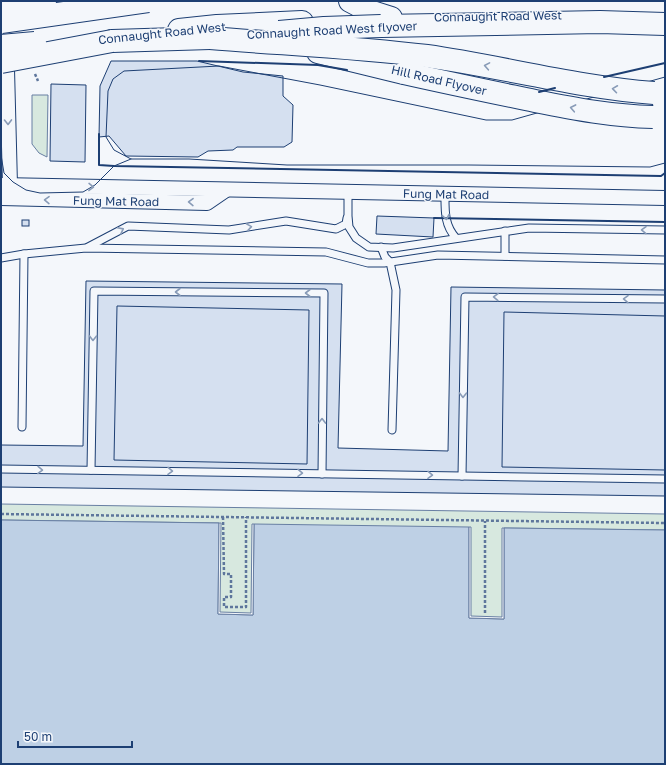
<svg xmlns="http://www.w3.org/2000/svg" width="666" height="765" viewBox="0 0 666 765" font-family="'Golos Text',sans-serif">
<rect width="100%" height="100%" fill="#f4f7fb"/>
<g fill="#d7e8df" stroke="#687fa3">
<polygon points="32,95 48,95 47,157 39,153 32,144"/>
<polygon points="1,504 665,514 665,530 504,528 504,619 218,614 219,523 1,520"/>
</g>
<polygon fill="#bed0e5" stroke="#687fa3" points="1,520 219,523 218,614 253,615 254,524 469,527 469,618 504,619 504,528 665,530 665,764 1,764"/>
<g fill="#f4f7fb" stroke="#687fa3">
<polygon points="219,523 221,523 220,612 251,613 252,524 254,524 253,615 218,614"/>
<polygon points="469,527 471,527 471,616 502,617 502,528 504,528 504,619 469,618"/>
</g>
<g fill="#d5e0f0" stroke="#1d3f73">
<polygon points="111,61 197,61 243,72 283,76 283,96 293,105 292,142 284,147 237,147 233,150 208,151 198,157 126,156 109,136 99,137 100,86"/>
<polygon points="51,84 86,85 85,162 50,161"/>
<polygon points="377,216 434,218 433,237 376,234"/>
<rect x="22" y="220" width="7" height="6"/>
<polygon points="86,281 342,284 338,448 448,451 451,287 665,290 665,496 1,487 1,445 83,446"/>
<polygon points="117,306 309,310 307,464 114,460"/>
<polygon points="504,312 665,316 665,470 502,467"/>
</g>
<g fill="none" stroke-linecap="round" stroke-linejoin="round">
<defs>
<g id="lane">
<polyline points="348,192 348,216 349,227 356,238 369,247 393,248 529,228 665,230"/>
<path d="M445,194C445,210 444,225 456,238"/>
<polyline points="88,247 128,226 229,230 286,221 336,229 346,224 347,218"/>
<polyline points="381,247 385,257 390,262 396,290 392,430"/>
<polyline points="505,256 505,231"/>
<polyline points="1,258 24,254 86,248 326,252 368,263 384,263 438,255 665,260"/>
<polyline points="22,427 24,254"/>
<polyline points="1,469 665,479"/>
<polyline points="91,470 94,291 324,293 322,474"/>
<polyline points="462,476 465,297 665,299"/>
</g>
<g id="street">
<polyline points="7,69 10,185 8,194"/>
<polyline points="1,185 665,198"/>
<polyline points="1,198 207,203 226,190"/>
</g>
<g id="primary">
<polyline points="350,1 369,11 391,18"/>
<polyline points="179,30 217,26 302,22"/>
<polyline points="318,52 404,73"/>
</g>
<g id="highway">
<polyline points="381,26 600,22 665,24"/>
<polyline points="112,41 210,38"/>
</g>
</defs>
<use href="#lane" stroke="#1d3f73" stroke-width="9"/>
<use href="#street" stroke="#1d3f73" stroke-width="16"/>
<use href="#primary" stroke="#1d3f73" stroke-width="24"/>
<use href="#highway" stroke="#1d3f73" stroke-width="24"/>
<g stroke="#5e769c" stroke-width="2.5" stroke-dasharray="3 2" stroke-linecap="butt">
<polyline points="35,74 38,81"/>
<polyline points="1,514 665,523"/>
<polyline points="223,517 224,574 231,574 231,597 224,597 224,607 246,607 246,517"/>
<polyline points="485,613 485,521"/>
</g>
<use href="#lane" stroke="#f4f7fb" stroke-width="7"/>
<use href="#street" stroke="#f4f7fb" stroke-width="14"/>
<use href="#primary" stroke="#f4f7fb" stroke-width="22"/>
<use href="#highway" stroke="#f4f7fb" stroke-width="22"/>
<g stroke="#1d3f73" stroke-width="1">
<polyline points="665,77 512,120 486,120 320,85 219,66 124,71 113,79 108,91 106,137 114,150 131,159 189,159 287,165 469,165 650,167 665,163"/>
<polyline points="1,155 4,173 13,182 26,190 40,193 83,192 95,185 114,166 131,159"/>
</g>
<defs>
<path id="primary-bridge" d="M404,73C448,83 492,92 535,101C575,109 612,116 653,117"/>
<g id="highway-bridge">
<polyline points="1,5 45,4"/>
<polyline points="1,22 148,1"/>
<polyline points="279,32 324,28 381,26"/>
<path d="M210,38C282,44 355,47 427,56C503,67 577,87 654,93"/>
<polyline points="1,46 35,43"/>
<polyline points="1,62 112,41"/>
</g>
</defs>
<use href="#primary-bridge" stroke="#1d3f73" stroke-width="24" stroke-linecap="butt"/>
<use href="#highway-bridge" stroke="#1d3f73" stroke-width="24" stroke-linecap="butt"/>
<use href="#primary-bridge" stroke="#f4f7fb" stroke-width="22"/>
<use href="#highway-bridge" stroke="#f4f7fb" stroke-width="22"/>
<g stroke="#1d3f73" stroke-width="2">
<polyline points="199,61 318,65 347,70"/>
<polyline points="604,77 665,63"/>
<polyline points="539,92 555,88"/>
<polyline points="99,134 99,165 114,166 661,176 665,173"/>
<polyline points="434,218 665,222"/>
</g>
</g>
<defs><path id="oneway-chevron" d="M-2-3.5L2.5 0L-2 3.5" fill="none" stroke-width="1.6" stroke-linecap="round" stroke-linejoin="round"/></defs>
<g stroke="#889bb7">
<use href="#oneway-chevron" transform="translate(487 66) rotate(-170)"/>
<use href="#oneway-chevron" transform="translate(615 89) rotate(-172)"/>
<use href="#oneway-chevron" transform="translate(573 108) rotate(-169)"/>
<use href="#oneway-chevron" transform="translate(8 122) rotate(89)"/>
<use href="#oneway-chevron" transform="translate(91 187) rotate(1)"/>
<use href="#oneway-chevron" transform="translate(47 200) rotate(-179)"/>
<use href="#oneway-chevron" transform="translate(191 202) rotate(-179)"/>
<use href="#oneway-chevron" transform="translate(446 217) rotate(80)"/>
<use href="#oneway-chevron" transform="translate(249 227) rotate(-9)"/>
<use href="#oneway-chevron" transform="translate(121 230) rotate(-27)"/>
<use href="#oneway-chevron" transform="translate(644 230) rotate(-179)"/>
<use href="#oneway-chevron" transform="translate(178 292) rotate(-180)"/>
<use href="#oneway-chevron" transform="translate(308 293) rotate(-180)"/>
<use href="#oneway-chevron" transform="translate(496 297) rotate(-179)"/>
<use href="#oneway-chevron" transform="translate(626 299) rotate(-179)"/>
<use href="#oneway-chevron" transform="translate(93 338) rotate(91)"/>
<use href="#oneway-chevron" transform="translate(463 395) rotate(91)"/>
<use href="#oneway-chevron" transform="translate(322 421) rotate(-89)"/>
<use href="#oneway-chevron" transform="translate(40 470) rotate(1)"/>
<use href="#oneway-chevron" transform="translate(170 471) rotate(1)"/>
<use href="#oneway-chevron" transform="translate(300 473) rotate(1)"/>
<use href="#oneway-chevron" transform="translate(430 475) rotate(1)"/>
</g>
<g text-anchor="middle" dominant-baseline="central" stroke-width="3" stroke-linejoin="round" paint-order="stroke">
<g font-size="12" fill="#1d3f73" stroke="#f4f7fb">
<text transform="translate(498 16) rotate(-1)">Connaught Road West</text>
<text transform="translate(332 30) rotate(-3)">Connaught Road West flyover</text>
<text transform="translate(162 33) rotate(-6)">Connaught Road West</text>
<text transform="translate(439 80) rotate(13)">Hill Road Flyover</text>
<text transform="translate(446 194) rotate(1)">Fung Mat Road</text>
<text transform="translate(116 201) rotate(1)">Fung Mat Road</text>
</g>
</g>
<rect width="666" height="765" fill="none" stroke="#1d3f73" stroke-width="4"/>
<path d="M18 741v6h114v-6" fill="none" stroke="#1d3f73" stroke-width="2"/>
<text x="24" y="741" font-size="12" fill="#1d3f73" stroke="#f4f7fb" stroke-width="3" paint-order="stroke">50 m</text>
</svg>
